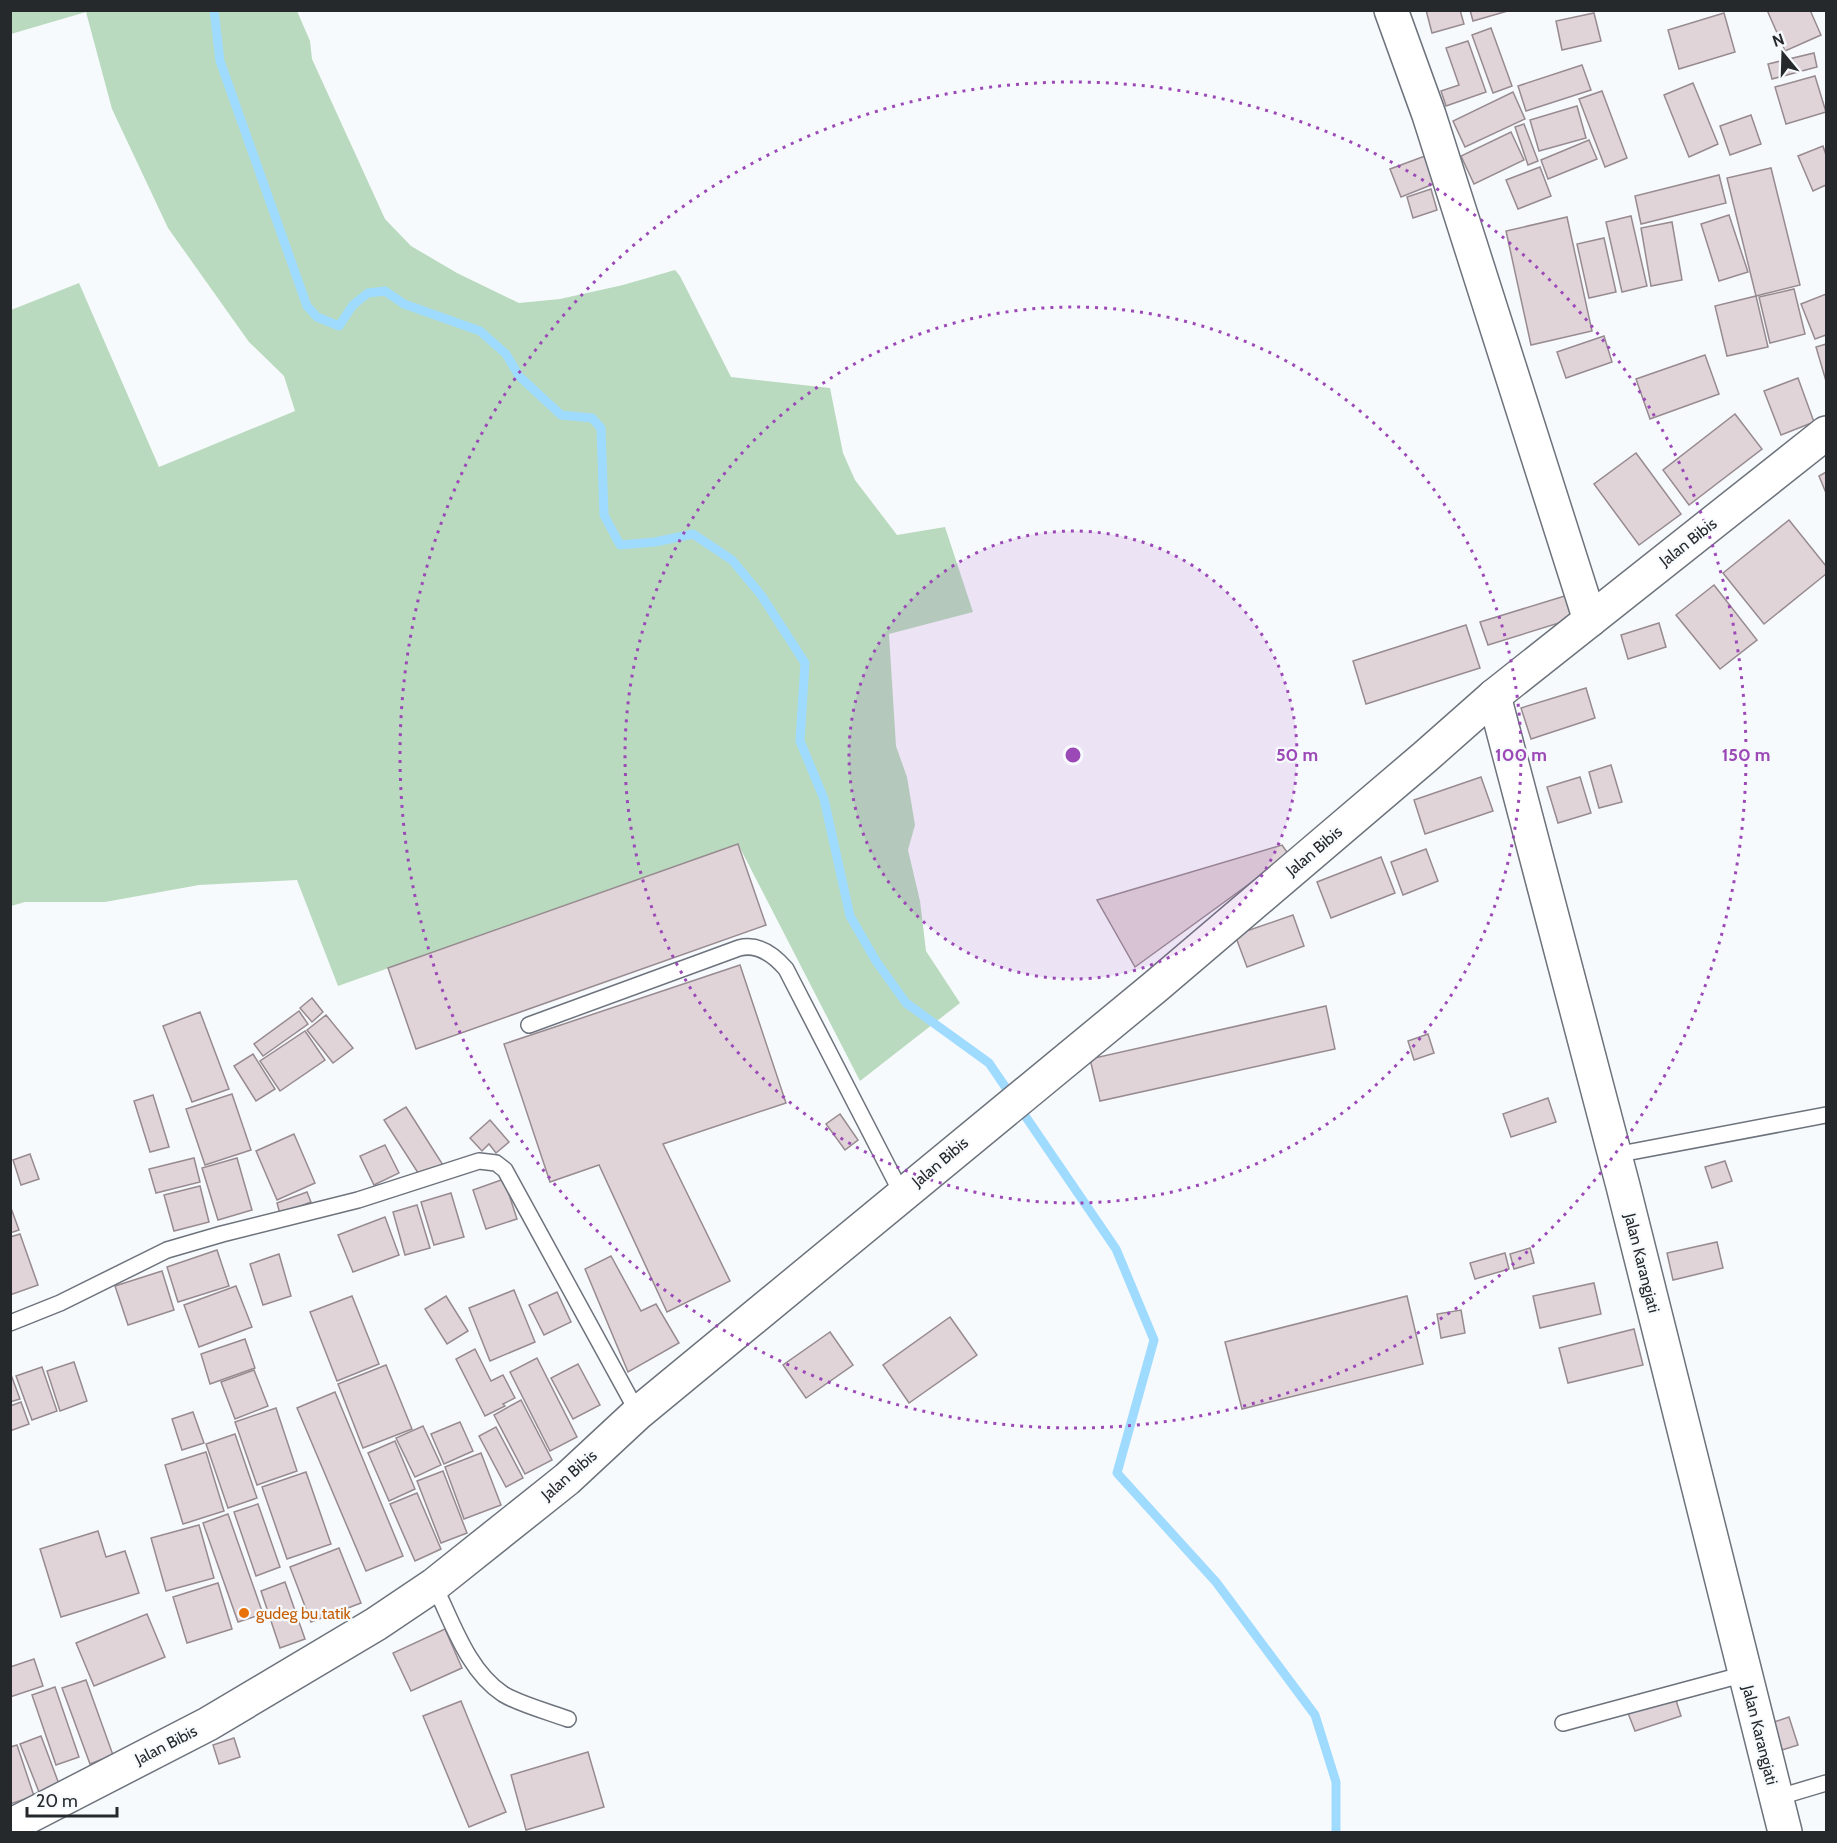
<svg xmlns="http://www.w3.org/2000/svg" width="1837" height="1843" viewBox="0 0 1837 1843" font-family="Cabin,sans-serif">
<rect width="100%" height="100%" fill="#f7fafd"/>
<polygon fill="#b9dabe" points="11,11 297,11 310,41 312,59 385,219 411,246 457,273 519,303 560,299 623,285 675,270 680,276 731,377 830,388 843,453 855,480 897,535 945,527 973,612 889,634 896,746 907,777 915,825 908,850 920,901 926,951 960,1003 860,1081 738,844 338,986 297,880 199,885 105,902 25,902 11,906 11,310 79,283 159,467 295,411 284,376 249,342 168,228 112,109 86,12 11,34"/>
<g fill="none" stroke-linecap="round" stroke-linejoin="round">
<polyline stroke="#9fdbff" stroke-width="9" points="214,10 220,61 307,306 317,317 339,326 353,305 368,293 385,291 404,304 480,331 506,354 519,376 561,415 592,418 601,428 604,515 620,545 655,542 693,534 732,560 761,595 805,663 800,741 824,799 850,916 876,961 906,1003 989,1063 1116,1249 1154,1340 1117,1473 1216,1582 1315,1715 1336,1782 1336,1832"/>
</g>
<g fill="#e0d4d9" stroke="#978b90" stroke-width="1.5">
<polygon points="1426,10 1460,10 1464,24 1432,33"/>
<polygon points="1470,10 1511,10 1473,21"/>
<polygon points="1767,10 1810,10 1821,35 1785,51"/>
<polygon points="1594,13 1601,41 1562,50 1556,21"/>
<polygon points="1724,13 1735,52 1679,69 1668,30"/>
<polygon points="1491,28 1512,86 1493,93 1472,35"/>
<polygon points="1468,41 1486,92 1446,106 1441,91 1459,85 1446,48"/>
<polygon points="1814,53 1817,67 1772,79 1768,64"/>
<polygon points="1582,65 1591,90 1526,111 1518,86"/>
<polygon points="1815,76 1826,112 1786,124 1775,87"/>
<polygon points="1693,83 1718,144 1689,157 1664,95"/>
<polygon points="1602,91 1627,158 1605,167 1579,99"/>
<polygon points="1513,92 1525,119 1465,147 1453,121"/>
<polygon points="1577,106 1586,138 1539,151 1530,120"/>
<polygon points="1751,115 1761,144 1730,155 1720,126"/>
<polygon points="1524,124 1538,161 1528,165 1515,127"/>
<polygon points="1511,132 1524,160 1474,184 1461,156"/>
<polygon points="1589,140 1597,159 1548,179 1541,160"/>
<polygon points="1823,146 1826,155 1826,185 1813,191 1798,156"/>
<polygon points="1425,156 1436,183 1401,197 1390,169"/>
<polygon points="1540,167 1551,196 1518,209 1506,180"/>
<polygon points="1771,168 1800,285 1756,296 1727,178"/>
<polygon points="1719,175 1726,203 1641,224 1635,196"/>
<polygon points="1431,189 1437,210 1413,218 1407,197"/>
<polygon points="1729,215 1748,272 1719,281 1701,224"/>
<polygon points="1631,216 1647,286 1622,292 1606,222"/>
<polygon points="1567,217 1592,331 1531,345 1506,231"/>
<polygon points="1672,222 1682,280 1651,286 1641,228"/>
<polygon points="1604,238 1616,292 1589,298 1577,244"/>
<polygon points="1794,289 1805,334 1770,343 1759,297"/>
<polygon points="1826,294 1826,335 1815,339 1801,304"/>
<polygon points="1756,296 1768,347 1727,356 1715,306"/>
<polygon points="1604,336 1612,362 1566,378 1557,352"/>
<polygon points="1826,344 1826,381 1816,347"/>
<polygon points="1705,355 1719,394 1650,419 1636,379"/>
<polygon points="1798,378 1814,422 1781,435 1764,391"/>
<polygon points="1735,414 1762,449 1689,505 1663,470"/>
<polygon points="1636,453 1681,514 1639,545 1594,484"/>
<polygon points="1826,472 1826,493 1819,476"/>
<polygon points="1789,520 1826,566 1826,574 1764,624 1723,573"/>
<polygon points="1714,585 1757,640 1720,669 1676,615"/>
<polygon points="1568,595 1575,618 1488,645 1480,622"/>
<polygon points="1659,623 1666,647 1628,659 1621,635"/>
<polygon points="1466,625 1480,668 1366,704 1353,661"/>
<polygon points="1586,688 1595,718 1531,739 1521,708"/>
<polygon points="1611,765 1622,802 1599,808 1589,772"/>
<polygon points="1481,777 1493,811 1425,834 1414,800"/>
<polygon points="1580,777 1591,813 1558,823 1547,787"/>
<polygon points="738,844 766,925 416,1049 388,968"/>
<polygon points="1282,845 1289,855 1135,967 1097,900"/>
<polygon points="1426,849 1438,881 1403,895 1391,862"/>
<polygon points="1381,857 1395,893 1331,918 1317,882"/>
<polygon points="1293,915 1304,946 1247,967 1235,935"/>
<polygon points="740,965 786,1103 663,1144 730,1281 667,1312 599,1165 550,1182 504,1044"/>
<polygon points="312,998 323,1012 312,1022 300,1008"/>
<polygon points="1326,1006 1335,1049 1100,1101 1090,1059"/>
<polygon points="299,1011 308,1024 263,1056 254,1044"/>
<polygon points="200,1012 229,1089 192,1102 163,1026"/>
<polygon points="326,1015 353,1048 333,1063 307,1030"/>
<polygon points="305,1031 325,1060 280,1091 260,1061"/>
<polygon points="1428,1034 1434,1053 1414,1060 1408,1041"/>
<polygon points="253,1054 275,1089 256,1101 234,1066"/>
<polygon points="232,1094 251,1150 205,1165 186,1109"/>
<polygon points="153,1095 169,1147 150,1152 134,1101"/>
<polygon points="1548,1098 1556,1122 1511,1137 1503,1114"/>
<polygon points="406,1107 443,1165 422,1179 384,1120"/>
<polygon points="840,1114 858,1140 845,1150 826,1124"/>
<polygon points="490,1120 509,1142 496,1153 489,1144 482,1151 470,1138"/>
<polygon points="294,1134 315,1183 277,1200 256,1151"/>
<polygon points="385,1145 399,1173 374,1185 360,1156"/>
<polygon points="30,1154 39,1179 21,1185 13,1160"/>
<polygon points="194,1158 200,1182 156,1193 149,1169"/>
<polygon points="237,1158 252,1210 218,1220 202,1168"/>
<polygon points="1725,1161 1732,1181 1712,1188 1705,1167"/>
<polygon points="504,1179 517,1219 486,1229 473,1190"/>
<polygon points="200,1186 209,1222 174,1231 164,1195"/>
<polygon points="307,1192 311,1202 280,1214 277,1203"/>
<polygon points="451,1193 464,1237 434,1245 421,1202"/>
<polygon points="417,1205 430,1248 405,1255 393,1212"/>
<polygon points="11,1208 19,1230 10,1233 10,1209"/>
<polygon points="385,1217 399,1255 353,1272 338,1235"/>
<polygon points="20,1234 38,1285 10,1295 10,1237"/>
<polygon points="1717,1242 1723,1268 1673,1280 1667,1253"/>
<polygon points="1530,1248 1534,1263 1514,1269 1510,1254"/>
<polygon points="217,1250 229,1286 178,1302 167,1267"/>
<polygon points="1505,1253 1509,1269 1475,1279 1470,1263"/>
<polygon points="279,1254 291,1296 263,1305 250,1264"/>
<polygon points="611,1256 641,1311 656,1304 679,1343 628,1372 585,1269"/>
<polygon points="162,1271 174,1310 128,1325 115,1286"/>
<polygon points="1594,1283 1601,1314 1540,1328 1533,1296"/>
<polygon points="236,1286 252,1327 199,1347 184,1305"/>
<polygon points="514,1290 535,1342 490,1361 469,1308"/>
<polygon points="557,1292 571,1322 544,1335 529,1305"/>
<polygon points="352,1296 379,1364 337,1381 310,1312"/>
<polygon points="446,1296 468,1331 447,1344 425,1309"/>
<polygon points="1407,1296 1423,1364 1242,1409 1225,1342"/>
<polygon points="1461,1310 1465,1333 1441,1338 1437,1314"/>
<polygon points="950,1317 977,1355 909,1403 883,1365"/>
<polygon points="1634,1329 1643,1365 1568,1383 1559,1348"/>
<polygon points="830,1332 853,1365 806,1398 783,1365"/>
<polygon points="245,1339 255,1368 210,1384 201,1354"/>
<polygon points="475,1349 491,1381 503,1375 515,1398 503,1404 505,1406 485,1416 456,1359"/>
<polygon points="537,1358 577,1437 550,1451 510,1372"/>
<polygon points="74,1362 87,1401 60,1411 47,1371"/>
<polygon points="578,1364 600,1405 573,1419 551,1378"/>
<polygon points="386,1365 412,1429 363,1448 338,1384"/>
<polygon points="42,1367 57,1411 32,1420 16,1376"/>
<polygon points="254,1370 268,1406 235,1419 221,1382"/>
<polygon points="10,1372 20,1399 10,1402"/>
<polygon points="335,1392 403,1556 366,1571 297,1408"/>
<polygon points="521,1400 552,1460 525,1474 494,1415"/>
<polygon points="21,1402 29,1424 10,1431 10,1406"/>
<polygon points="276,1408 297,1471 257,1485 235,1422"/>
<polygon points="193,1412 204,1443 182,1450 172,1419"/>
<polygon points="460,1422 473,1451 444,1464 431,1434"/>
<polygon points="423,1426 441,1465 415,1477 396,1438"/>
<polygon points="496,1427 523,1478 506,1487 479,1436"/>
<polygon points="235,1434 257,1498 228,1508 206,1444"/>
<polygon points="395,1441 415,1489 389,1501 368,1453"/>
<polygon points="206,1452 224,1511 183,1524 165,1465"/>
<polygon points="481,1453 501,1505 464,1519 445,1467"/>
<polygon points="443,1471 467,1533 441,1543 417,1481"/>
<polygon points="306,1472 331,1544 287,1559 262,1487"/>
<polygon points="417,1493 441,1549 415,1561 390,1504"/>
<polygon points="258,1504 280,1567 256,1576 234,1512"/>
<polygon points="228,1514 263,1614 238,1622 203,1523"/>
<polygon points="199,1525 214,1578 166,1591 151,1538"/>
<polygon points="98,1531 106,1557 125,1551 139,1593 61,1617 40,1549"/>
<polygon points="339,1548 361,1603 311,1622 290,1567"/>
<polygon points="285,1582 305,1639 280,1648 261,1591"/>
<polygon points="218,1583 232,1629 187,1643 173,1597"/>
<polygon points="147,1614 165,1657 94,1686 76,1643"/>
<polygon points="445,1629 462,1668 411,1691 393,1653"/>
<polygon points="34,1659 43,1686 10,1697 10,1667"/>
<polygon points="86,1680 113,1755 90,1764 62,1688"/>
<polygon points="55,1687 79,1757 56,1765 32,1695"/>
<polygon points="1675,1697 1681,1716 1635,1731 1628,1713"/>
<polygon points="461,1701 506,1812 469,1827 423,1716"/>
<polygon points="1789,1717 1798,1745 1782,1750 1774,1722"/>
<polygon points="41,1736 59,1784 39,1792 20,1744"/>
<polygon points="234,1738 240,1757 219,1764 213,1745"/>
<polygon points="17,1745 34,1796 10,1804 10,1747"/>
<polygon points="588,1752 604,1807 526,1830 511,1775"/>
</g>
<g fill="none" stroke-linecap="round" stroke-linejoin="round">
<defs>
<g id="service">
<path d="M529,1025L739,948C758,943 774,955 786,969L902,1194"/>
<polyline points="1615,1155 1826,1115"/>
<polyline points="10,1323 60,1303 167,1250 222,1234 358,1200 479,1161 496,1163 505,1170 638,1413"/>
<path d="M434,1585C452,1621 467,1670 503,1694C519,1704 549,1712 568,1719"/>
<polyline points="1563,1723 1745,1674"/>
<polyline points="1776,1798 1826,1783"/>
</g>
<g id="tertiary">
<polyline points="1391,10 1429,115 1590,620"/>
<polyline points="1494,696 1623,1186 1785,1832"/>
</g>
<polyline id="secondary" points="10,1826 208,1724 376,1624 434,1585 567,1479 638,1413 1155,987 1425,757 1494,696 1826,433"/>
</defs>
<use href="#service" stroke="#6d737c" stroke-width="18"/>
<use href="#tertiary" stroke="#6d737c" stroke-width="36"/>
<use href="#secondary" stroke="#6d737c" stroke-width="36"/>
<use href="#service" stroke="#fff" stroke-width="15"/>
<use href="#tertiary" stroke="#fff" stroke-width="33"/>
<use href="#secondary" stroke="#fff" stroke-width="33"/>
</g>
<circle cx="1073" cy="755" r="224" fill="#9c49b8" fill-opacity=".12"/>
<g fill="none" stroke="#9c49b8" stroke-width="3" stroke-dasharray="3 6">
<circle cx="1073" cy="755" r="224"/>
<circle cx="1073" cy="755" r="448"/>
<circle cx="1073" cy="755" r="673"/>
</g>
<circle fill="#e8710a" stroke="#f7fafd" stroke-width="2" cx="244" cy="1613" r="6"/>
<g text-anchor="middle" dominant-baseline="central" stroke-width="4.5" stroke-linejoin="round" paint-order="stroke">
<g font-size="16" fill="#26292c" stroke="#f7fafd">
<text transform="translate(1688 542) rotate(-38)">Jalan Bibis</text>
<text transform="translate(1314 851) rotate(-40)">Jalan Bibis</text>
<text transform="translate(940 1162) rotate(-40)">Jalan Bibis</text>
<text transform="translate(1642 1263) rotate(76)">Jalan Karangjati</text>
<text transform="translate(569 1475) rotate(-41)">Jalan Bibis</text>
<text transform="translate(1760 1735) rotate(76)">Jalan Karangjati</text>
<text transform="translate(166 1745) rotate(-27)">Jalan Bibis</text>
</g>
<g font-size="16" fill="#c56008" stroke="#f7fafd" text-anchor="start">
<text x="256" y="1613">gudeg bu tatik</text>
</g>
</g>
<circle cx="1073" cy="755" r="9" fill="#9c49b8" stroke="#f7fafd" stroke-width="3"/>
<g font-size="18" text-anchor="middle" font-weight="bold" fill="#9c49b8" stroke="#f7fafd" stroke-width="4.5" stroke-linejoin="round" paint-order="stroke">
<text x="1297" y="761">50 m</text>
<text x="1521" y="761">100 m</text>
<text x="1746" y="761">150 m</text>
</g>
<rect width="1837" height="1843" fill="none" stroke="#26292c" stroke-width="24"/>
<g transform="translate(1783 54) rotate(341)" stroke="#f7fafd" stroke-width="4.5" paint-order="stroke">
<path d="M0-4.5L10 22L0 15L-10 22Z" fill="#26292c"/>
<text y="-9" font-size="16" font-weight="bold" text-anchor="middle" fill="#26292c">N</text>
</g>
<path d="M27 1807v9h90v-9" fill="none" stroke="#26292c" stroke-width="3"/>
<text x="36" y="1807" font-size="18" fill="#26292c" stroke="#f7fafd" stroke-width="4.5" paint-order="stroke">20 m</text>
</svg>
